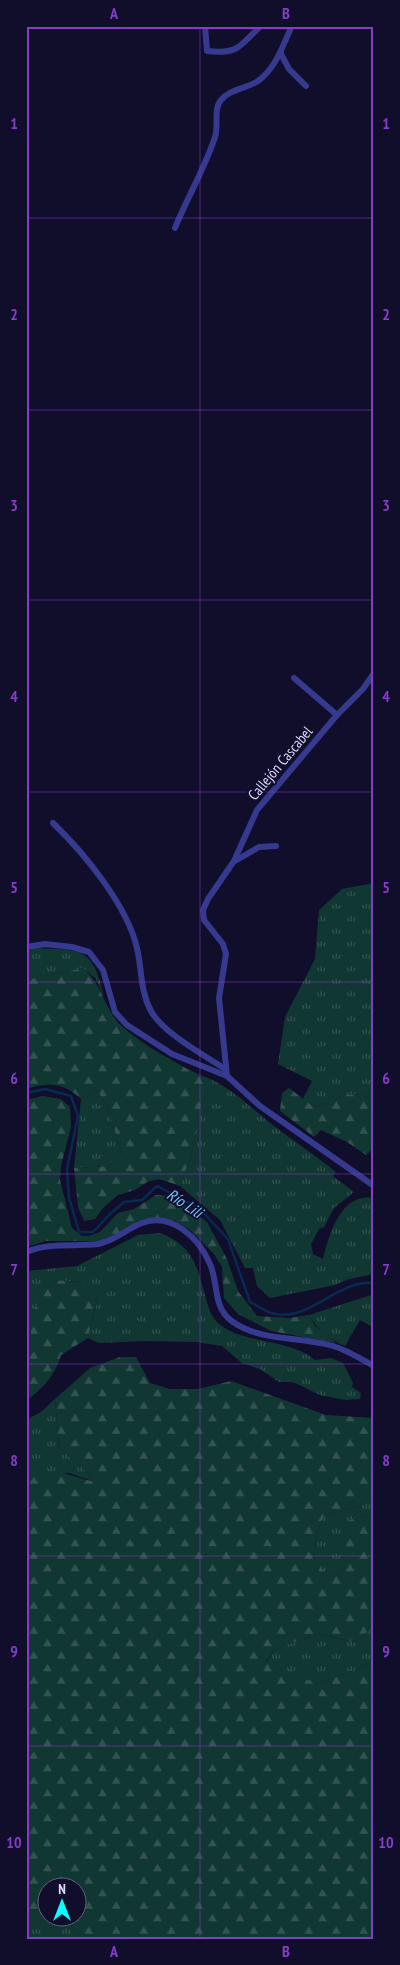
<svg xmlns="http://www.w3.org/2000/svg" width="400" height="1965" viewBox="0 0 400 1965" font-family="'PT Sans Narrow',sans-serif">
<defs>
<pattern id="grass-tufts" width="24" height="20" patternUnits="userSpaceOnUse" patternTransform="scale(1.25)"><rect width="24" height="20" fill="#113732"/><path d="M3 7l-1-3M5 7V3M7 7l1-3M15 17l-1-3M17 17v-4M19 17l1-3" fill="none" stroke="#335351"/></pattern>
<pattern id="forest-firs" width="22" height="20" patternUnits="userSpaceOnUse" patternTransform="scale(1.25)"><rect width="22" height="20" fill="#113732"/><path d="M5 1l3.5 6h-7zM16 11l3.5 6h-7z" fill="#335351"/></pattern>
</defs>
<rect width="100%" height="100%" fill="#110e2c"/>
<g fill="url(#grass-tufts)">
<polygon points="374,883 374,962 370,968 374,970 374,1100 361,1094 343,1095 331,1103 314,1107 303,1099 312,1081 278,1064 285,1017 315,959 319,910 342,889"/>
<path d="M35,948C82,950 93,947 104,997L96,979L83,968L26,980V951Z"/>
<path d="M208,1078C233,1089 250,1107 270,1123C292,1140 315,1155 336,1172L333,1176L354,1192L334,1208L324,1227L319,1229L311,1244L313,1254L323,1259C329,1234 341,1192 374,1198L372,1262L374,1263V1274L349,1279L335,1285L270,1298L257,1286L253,1268H245L220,1220L180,1186L191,1156L199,1122L200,1108L208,1093Z"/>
<polygon points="96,1089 108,1107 122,1157 108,1166 74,1168 81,1099"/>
<path d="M160,1233C196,1247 197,1269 207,1302C209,1309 211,1316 217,1322C238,1344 290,1338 315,1360L331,1358L343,1363L353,1383L352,1387L361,1393L360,1399L345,1400L320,1395L293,1382H279L260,1369L242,1363L222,1346L197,1342L143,1341L99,1343L88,1338L98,1298L84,1282L54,1280L31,1313V1334L26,1363V1271L77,1266L138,1235Z"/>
<path d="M374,1294V1322L371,1326L360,1320L345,1346C329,1340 317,1329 309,1315Z"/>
<polygon points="55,1399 59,1447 91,1476 92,1481 69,1473 40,1474 26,1483 26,1420 41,1412"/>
<polygon points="374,1488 374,1512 350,1520 349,1565 332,1577 314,1563 317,1532 324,1516 359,1506"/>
<polygon points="374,1620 374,1663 317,1684 266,1663 275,1648 320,1634 358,1643"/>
<polygon points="47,1903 48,1918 65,1918 81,1939 26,1939 26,1916"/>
</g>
<g fill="url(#forest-firs)">
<path d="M83,968C102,985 102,1001 116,1020C129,1037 187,1071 208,1078V1093L200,1108L199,1122L191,1156L180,1186L159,1179L147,1182L135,1190L118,1195L103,1208L95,1219L84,1221L78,1207L74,1168L108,1166L122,1157L108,1107L96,1089L81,1099C64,1083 49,1082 26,1089V980Z"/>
<polygon points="289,1088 314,1107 331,1103 343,1095 361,1094 374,1100 374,1148 366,1155 347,1142 321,1130 314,1137 280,1111 282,1093"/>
<polygon points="42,1096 61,1099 70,1107 71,1127 61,1166 60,1180 72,1228 82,1236 89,1236 100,1232 118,1213 134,1209 156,1195 170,1196 189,1207 207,1222 227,1259 238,1291 257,1316 289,1318 309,1315 315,1326 336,1343 271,1331 238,1314 224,1298 222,1267 214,1254 189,1229 175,1221 142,1224 101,1241 46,1241 26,1247 26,1100"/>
<path d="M54,1280L84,1282L98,1297L88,1338L61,1355C54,1377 44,1387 26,1401V1363L31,1334V1313Z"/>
<path d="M120,1357H136L150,1383L170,1389H198L231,1381L326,1415L374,1418V1488L359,1506L324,1516L317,1532L314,1562L332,1577L349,1565L336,1540L350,1520L374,1512V1620L358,1643L320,1634L275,1648L266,1662L317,1684L374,1663V1939H81L65,1918H78V1888H48L47,1903L26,1916V1610L29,1602L26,1590V1483C31,1480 35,1476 40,1474C58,1467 74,1478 92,1481L91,1476L59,1447L55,1399L90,1368Z"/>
</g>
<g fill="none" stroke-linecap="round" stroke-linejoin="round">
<path stroke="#072a52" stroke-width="2.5" d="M26,1093L45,1089L71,1096L78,1116L67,1169L69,1198L79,1232H93L110,1214L124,1202L142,1200L157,1186L199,1208L228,1239L250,1302C257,1305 267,1313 275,1314C311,1321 338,1279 374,1283"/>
<g stroke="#353a8f" stroke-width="6">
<path d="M205,26L207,51C240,55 239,45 261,26"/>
<polyline points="281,54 289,69 306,86"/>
<path d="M175,228C187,198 205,168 215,137C219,126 213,109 221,100C230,89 246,89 258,81C277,67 282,46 292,26"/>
<polyline points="294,678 337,715"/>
<path d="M53,823C84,853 127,905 137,948C142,969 140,991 151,1011C163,1033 204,1055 225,1069"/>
<polyline points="235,861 259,847 276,846"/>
<polyline points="26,947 45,944 72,947 89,952 103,970 115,1012 127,1025 172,1054 227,1076 260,1106 374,1186"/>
<polyline points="227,1076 219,998 226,954 223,944 204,920 203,910 208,899 234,861 257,810 337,715 363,689 374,673"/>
<path d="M26,1252C50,1242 73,1247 98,1244C113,1242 128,1228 142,1223C172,1212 199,1238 210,1264C219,1284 212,1308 233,1322C262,1342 300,1336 333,1346C347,1350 361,1359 374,1366"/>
</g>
</g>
<path fill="none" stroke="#843dc5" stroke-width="1" stroke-opacity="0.55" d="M200,26V1939M26,218H374M26,410H374M26,600H374M26,792H374M26,982H374M26,1174H374M26,1364H374M26,1556H374M26,1746H374"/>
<g text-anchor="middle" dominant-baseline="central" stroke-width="4" stroke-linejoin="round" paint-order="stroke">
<g font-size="15" fill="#dad9ff" stroke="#110e2c">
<text transform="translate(280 763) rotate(-50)">Callejón Cascabel</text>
</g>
<g font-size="16" font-style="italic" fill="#67c8ff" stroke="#110e2c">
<text transform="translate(185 1203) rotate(33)">Río Lili</text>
</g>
</g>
<rect width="400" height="1965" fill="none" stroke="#110e2c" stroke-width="55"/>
<g transform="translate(62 1902)"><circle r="24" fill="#110e2c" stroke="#615f80"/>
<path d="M0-4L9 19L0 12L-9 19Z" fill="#05feff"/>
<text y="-8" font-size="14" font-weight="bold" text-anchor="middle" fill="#dad9ff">N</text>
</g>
<rect x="28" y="28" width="344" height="1910" fill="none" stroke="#843dc5" stroke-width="2"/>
<g font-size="16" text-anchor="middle" font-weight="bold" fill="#843dc5">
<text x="114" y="19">A</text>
<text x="286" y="19">B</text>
<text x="14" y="129">1</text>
<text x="386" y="129">1</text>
<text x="14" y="320">2</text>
<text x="386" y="320">2</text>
<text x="14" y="511">3</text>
<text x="386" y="511">3</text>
<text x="14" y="702">4</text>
<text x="386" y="702">4</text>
<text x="14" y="893">5</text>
<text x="386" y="893">5</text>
<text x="14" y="1084">6</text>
<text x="386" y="1084">6</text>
<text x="14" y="1275">7</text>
<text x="386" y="1275">7</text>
<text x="14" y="1466">8</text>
<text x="386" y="1466">8</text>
<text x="14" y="1657">9</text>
<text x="386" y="1657">9</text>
<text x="14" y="1848">10</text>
<text x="386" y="1848">10</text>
<text x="114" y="1957">A</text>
<text x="286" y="1957">B</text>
</g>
</svg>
